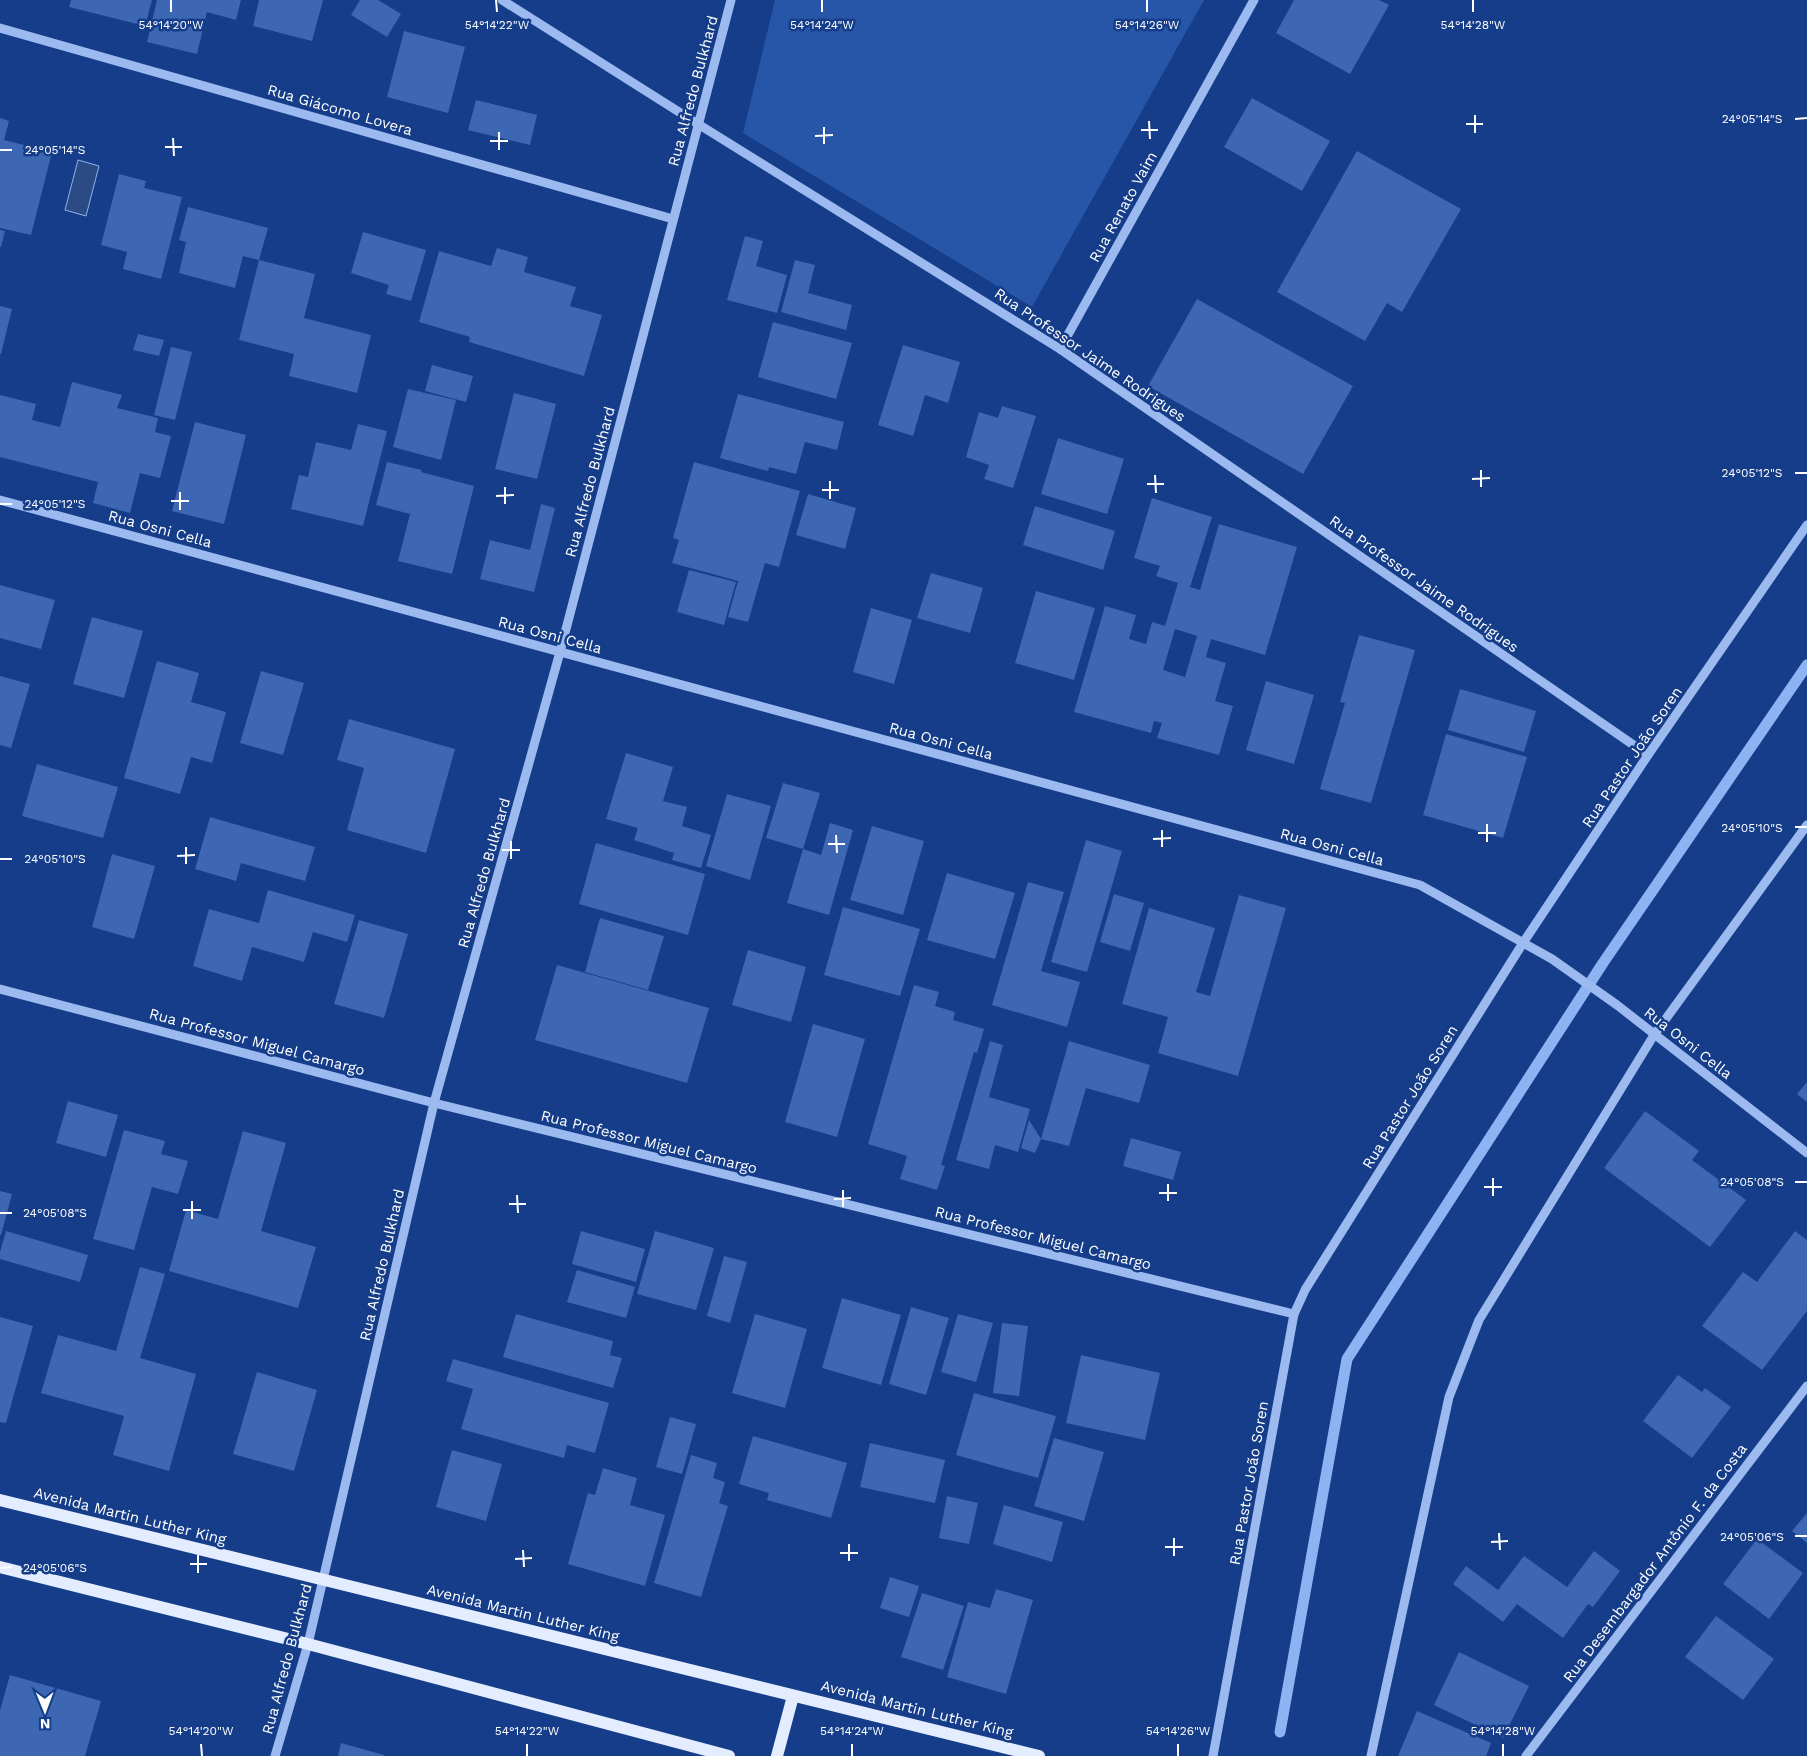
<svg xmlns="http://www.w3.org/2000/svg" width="1807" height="1756" viewBox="0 0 1807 1756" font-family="'Work Sans',sans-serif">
<rect width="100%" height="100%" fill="#153d89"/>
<polygon fill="#2755a8" points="775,0 1204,0 1032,307 743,133"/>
<polygon fill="#2c4a83" stroke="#8eb3f2" points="78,160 99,166 86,216 65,210"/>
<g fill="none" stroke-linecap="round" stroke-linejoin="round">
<polyline stroke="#8eb3f2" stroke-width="11" points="1280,1732 1347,1359 1603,963 1807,665"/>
</g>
<g fill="#3d67b2" fill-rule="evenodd">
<polygon points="71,0 152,0 145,26 69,7"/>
<polygon points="157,0 241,0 236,20 207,12 197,54 147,42"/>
<polygon points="259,0 323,0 312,41 253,26"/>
<polygon points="360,0 378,0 401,14 387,37 351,15"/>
<polygon points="1294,0 1379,0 1389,5 1350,74 1276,33"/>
<polygon points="404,31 465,47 448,113 387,97"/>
<polygon points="1252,98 1330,141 1302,191 1224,147"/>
<polygon points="476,100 537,115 530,145 468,130"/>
<polygon points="0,118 9,121 4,140 52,152 31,235 0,228"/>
<polygon points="1357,151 1461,209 1402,312 1387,303 1365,341 1277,292"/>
<polygon points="119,174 146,181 144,188 182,197 161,279 123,269 127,252 101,245"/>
<polygon points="188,207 268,228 259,260 243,256 235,288 179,273 186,242 179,240"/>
<polygon points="0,230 5,231 1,247 0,247"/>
<polygon points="363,232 426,250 411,301 386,294 389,285 351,273"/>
<polygon points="745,236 763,241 756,266 787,275 777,313 727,300"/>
<polygon points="497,248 528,257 524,272 576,287 570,306 602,315 584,376 469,342 470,337 419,322 439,251 491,266"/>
<polygon points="259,260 315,274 304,318 371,335 357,393 289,376 294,354 239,340"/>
<polygon points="795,260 815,265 808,293 852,305 846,330 781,312"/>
<polygon points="1197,299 1353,386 1303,474 1148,386"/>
<polygon points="0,306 12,309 1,354 0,354"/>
<polygon points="773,322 852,343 836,399 758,377"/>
<polygon points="138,334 164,340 159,356 133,350"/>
<polygon points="903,345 960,362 948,403 925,395 913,436 878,425"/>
<polygon points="171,347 192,352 175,420 154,415"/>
<polygon points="432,365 473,376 466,402 425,391"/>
<polygon points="72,382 122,395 117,408 158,418 155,432 171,436 160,478 140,473 130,513 93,503 98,482 0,457 0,395 36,404 32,420 60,427"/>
<polygon points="408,389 456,400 441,460 393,447"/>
<polygon points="514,393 556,404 537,479 495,469"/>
<polygon points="738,394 844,422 837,450 805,442 796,474 769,467 768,471 720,458"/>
<polygon points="1002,406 1036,416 1013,488 984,479 989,465 966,457 979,412 998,418"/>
<polygon points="195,422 246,435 224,524 172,511"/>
<polygon points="358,424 387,431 363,526 291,509 299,475 308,477 316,442 351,450"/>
<polygon points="1058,438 1124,459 1107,514 1041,494"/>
<polygon points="387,462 422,470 421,472 474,486 452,574 398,561 410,514 376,505"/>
<polygon points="694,462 800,491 779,567 765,563 748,622 728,617 738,581 672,563 679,540 673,538"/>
<polygon points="808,494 856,508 845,549 796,535"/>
<path d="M1152,498L1212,517L1190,587L1200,590L1219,524L1297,547L1265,655L1211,639L1206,657L1226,663L1215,701L1233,706L1219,755L1157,738L1162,723L1154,721L1151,733L1074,712L1105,606L1136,615L1129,639L1146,644L1152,622L1165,626L1178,583L1156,576L1160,566L1134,558ZM1175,629L1197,636L1185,677L1163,670Z"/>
<polygon points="541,504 555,508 534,592 480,579 490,540 530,550"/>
<polygon points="1035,506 1115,531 1103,570 1023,545"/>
<polygon points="689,570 736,582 724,625 677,612"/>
<polygon points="931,573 983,588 970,633 917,618"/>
<polygon points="0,585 55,600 41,649 0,638"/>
<polygon points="1036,591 1095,608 1074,680 1015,663"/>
<polygon points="871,608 912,620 894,684 853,672"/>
<polygon points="92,617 143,631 124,698 73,684"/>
<polygon points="1359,635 1415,650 1371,803 1320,789 1345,703 1340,702"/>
<polygon points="157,661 199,673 191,702 226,712 212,763 191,757 180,794 124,778"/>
<polygon points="261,671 304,683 283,755 240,743"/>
<polygon points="0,676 30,684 11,748 0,745"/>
<polygon points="1266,681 1314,695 1294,764 1246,750"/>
<polygon points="1460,689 1536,711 1524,752 1448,730"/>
<polygon points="349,719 455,749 426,853 347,830 364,768 337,760"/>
<polygon points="1446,734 1527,757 1503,838 1423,815"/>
<polygon points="626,753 673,767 663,801 687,807 682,826 711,835 701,868 672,860 674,853 634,840 638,828 606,819"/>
<polygon points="37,764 118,787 103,838 22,816"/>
<polygon points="783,783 820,793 803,849 766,838"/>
<polygon points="727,794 771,806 750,880 706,866"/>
<polygon points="210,817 315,847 305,881 241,863 236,881 195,869"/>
<polygon points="830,823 853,830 829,915 787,903 803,849 821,855"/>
<polygon points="872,826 924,841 903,915 850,900"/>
<polygon points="1086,840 1122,851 1087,972 1051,962"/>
<polygon points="596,843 705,874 688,935 579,904"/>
<polygon points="112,854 155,866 134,939 92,927"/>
<polygon points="947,873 1015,893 995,959 927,940"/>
<polygon points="1028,882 1064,892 1041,971 1080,982 1067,1027 992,1005"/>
<polygon points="268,890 355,915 347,942 313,932 304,962 252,947 242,981 193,966 209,909 259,923"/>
<polygon points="1114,894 1144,903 1130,951 1100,942"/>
<polygon points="1239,895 1286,908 1238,1076 1158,1053 1168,1017 1122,1004 1149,908 1215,928 1196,992 1210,996"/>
<polygon points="843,907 920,929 900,996 824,975"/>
<polygon points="600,918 664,936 648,990 585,972"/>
<polygon points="359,920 408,934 384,1018 334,1004"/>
<polygon points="748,950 806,967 791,1022 732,1005"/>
<polygon points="557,965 709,1008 687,1083 535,1040"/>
<polygon points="914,985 939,992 935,1006 955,1012 953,1020 984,1029 977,1053 974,1052 941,1165 945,1166 937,1190 900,1179 907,1156 868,1144"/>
<polygon points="813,1024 865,1039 837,1137 785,1122"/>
<polygon points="990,1041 1003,1045 989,1097 1030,1109 1018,1152 995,1145 989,1169 956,1160"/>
<polygon points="1069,1041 1150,1065 1139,1103 1086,1088 1069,1146 1041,1139"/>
<polygon points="1807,1082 1807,1102 1797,1094"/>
<polygon points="68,1101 118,1115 106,1157 56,1143"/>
<polygon points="1645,1111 1699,1151 1692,1160 1746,1200 1710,1247 1604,1168"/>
<polygon points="1029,1120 1041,1139 1035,1153 1021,1148"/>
<polygon points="124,1130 165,1141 161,1154 188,1161 178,1194 152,1187 134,1250 93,1239"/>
<polygon points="243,1131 286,1143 261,1231 316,1247 298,1308 169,1271 186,1210 218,1219"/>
<polygon points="1131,1138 1181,1152 1173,1180 1123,1166"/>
<polygon points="0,1191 12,1194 1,1235 0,1235"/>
<polygon points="6,1231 88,1255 80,1282 0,1259 0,1252"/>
<polygon points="581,1231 645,1249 636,1282 572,1264"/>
<polygon points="655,1231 714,1248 696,1310 637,1294"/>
<polygon points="1795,1231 1807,1240 1807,1311 1762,1370 1702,1326 1743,1272 1757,1282"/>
<polygon points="724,1256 747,1262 730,1323 707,1316"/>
<polygon points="140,1267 165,1274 140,1358 196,1374 169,1471 113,1455 124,1416 41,1393 58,1335 116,1351"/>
<polygon points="577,1270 635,1287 626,1318 567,1302"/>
<polygon points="842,1298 901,1315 881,1385 822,1368"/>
<polygon points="911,1307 949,1318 926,1395 889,1384"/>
<polygon points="516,1314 613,1341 610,1355 622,1358 613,1388 503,1357"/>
<polygon points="755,1314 807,1329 785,1408 732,1393"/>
<polygon points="958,1314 993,1323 976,1382 941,1372"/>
<polygon points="0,1317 33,1326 6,1423 0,1422"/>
<polygon points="1002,1323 1028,1326 1019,1396 993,1393"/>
<polygon points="1081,1355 1160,1373 1145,1440 1066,1423"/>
<polygon points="453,1359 609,1403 595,1453 567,1445 564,1458 461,1429 473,1389 446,1381"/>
<polygon points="257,1372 317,1390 294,1471 233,1454"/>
<polygon points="1678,1375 1702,1392 1705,1388 1731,1407 1692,1458 1643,1421"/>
<polygon points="974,1393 1056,1416 1038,1478 956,1455"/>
<polygon points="670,1417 696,1424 682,1474 656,1467"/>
<polygon points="753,1436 847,1463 831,1518 767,1500 769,1493 739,1484"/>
<polygon points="1054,1438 1104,1452 1084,1521 1034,1506"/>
<polygon points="870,1443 945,1460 935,1503 860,1487"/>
<polygon points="452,1450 502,1464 486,1521 436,1507"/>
<polygon points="691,1455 717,1463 713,1478 725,1482 719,1503 728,1506 701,1597 654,1583"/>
<polygon points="603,1468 637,1478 630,1505 665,1515 645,1586 568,1564 588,1493 595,1495"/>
<polygon points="947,1496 978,1503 969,1544 939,1538"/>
<polygon points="1004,1505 1063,1522 1052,1562 993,1544"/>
<polygon points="1807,1513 1807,1543 1792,1531"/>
<polygon points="1757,1539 1803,1573 1769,1619 1723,1584"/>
<polygon points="1594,1551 1620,1571 1593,1607 1588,1604 1563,1638 1517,1604 1503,1622 1453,1584 1466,1566 1498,1590 1524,1556 1567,1587"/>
<polygon points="890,1577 919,1586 909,1617 880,1608"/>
<polygon points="996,1589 1033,1600 1006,1694 947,1677 968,1602 990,1608"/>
<polygon points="922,1593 964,1606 943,1670 901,1657"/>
<polygon points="1716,1616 1774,1659 1743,1700 1685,1657"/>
<polygon points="1459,1652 1529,1686 1503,1738 1434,1705"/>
<polygon points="10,1675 101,1701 85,1756 0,1756 0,1710"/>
<polygon points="1417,1711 1491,1743 1486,1756 1398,1756"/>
<polygon points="341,1743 384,1755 384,1756 338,1756"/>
</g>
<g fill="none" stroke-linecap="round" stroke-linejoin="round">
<g stroke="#9cbaef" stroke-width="9">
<polyline points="502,0 698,124 1060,349 1648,755"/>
<polyline points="0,28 673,219"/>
<polyline points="1060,349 1254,0"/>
<polyline points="0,500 1420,885 1552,959 1617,1005 1807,1153"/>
<polyline points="0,989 434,1103 1294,1314"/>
<polyline points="275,1756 308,1644 434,1103 560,652 731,0"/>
<polyline points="1213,1756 1294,1314 1305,1290 1523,943 1648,755 1807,525"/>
<polyline points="1371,1756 1449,1397 1479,1320 1654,1035 1807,825"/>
<polyline points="1526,1756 1807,1386"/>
</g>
<g stroke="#e4ecff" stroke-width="12">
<polyline points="0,1500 1039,1756"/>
<polyline points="0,1567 308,1644 729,1756"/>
<polyline points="777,1756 793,1696"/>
</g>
</g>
<path fill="none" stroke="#fff" stroke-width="2" d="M171,0V12M496,0L497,12M822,0V12M1147,0V12M1473,0V12M1475,115V133M1795,119L1807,118M1149,121L1150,139M1466,124H1483M824,127V144M1141,130H1158M499,132V150M815,136L833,135M173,138L174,156M490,141H508M165,147H182M0,150H12M1481,470V487M1795,473H1807M1155,475L1156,493M1472,479L1490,478M830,481V499M1147,484H1164M505,487V504M822,490H839M180,492V510M496,496L514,495M171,501H189M0,504H12M1487,824V842M1795,827H1807M1162,830V847M1478,833H1496M836,835L837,853M1153,839L1171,838M511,841V859M828,844H845M186,847V864M502,850H520M177,856L195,855M0,859H12M1493,1178V1196M1795,1182H1807M1168,1184V1201M1484,1187H1502M843,1190V1207M1159,1193H1177M517,1195L518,1213M834,1199L851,1198M192,1201V1219M509,1204H526M183,1210H201M0,1213H12M1499,1533L1500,1550M1795,1536H1807M1174,1538V1556M1491,1542L1508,1541M849,1544V1561M1165,1547H1183M523,1550L524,1567M840,1553H858M198,1555V1573M515,1559L532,1558M190,1564H207M0,1568L12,1567M201,1744L202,1756M527,1744V1756M852,1744V1756M1178,1744V1756M1503,1744V1756"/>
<g text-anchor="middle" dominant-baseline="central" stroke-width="5" stroke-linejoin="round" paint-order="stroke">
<g font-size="15" fill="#fff" stroke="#153d89">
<text transform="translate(693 91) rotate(-75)">Rua Alfredo Bulkhard</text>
<text transform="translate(340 110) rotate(16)">Rua Giácomo Lovera</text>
<text transform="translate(1123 207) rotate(-61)">Rua Renato Vaim</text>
<text transform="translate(1090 355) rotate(34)">Rua Professor Jaime Rodrigues</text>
<text transform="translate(590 482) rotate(-75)">Rua Alfredo Bulkhard</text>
<text transform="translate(160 529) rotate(15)">Rua Osni Cella</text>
<text transform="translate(1424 584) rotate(35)">Rua Professor Jaime Rodrigues</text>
<text transform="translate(550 635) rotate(15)">Rua Osni Cella</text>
<text transform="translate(941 741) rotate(15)">Rua Osni Cella</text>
<text transform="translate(1632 757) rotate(-56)">Rua Pastor João Soren</text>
<text transform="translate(1332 847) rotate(15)">Rua Osni Cella</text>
<text transform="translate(484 873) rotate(-74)">Rua Alfredo Bulkhard</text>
<text transform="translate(257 1042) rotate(15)">Rua Professor Miguel Camargo</text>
<text transform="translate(1688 1043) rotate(38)">Rua Osni Cella</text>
<text transform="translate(1410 1097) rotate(-58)">Rua Pastor João Soren</text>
<text transform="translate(649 1142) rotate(14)">Rua Professor Miguel Camargo</text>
<text transform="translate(1043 1238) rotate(14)">Rua Professor Miguel Camargo</text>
<text transform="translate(382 1265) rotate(-77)">Rua Alfredo Bulkhard</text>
<text transform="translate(1249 1483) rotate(-80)">Rua Pastor João Soren</text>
<text transform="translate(130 1516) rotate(14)">Avenida Martin Luther King</text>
<text transform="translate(1655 1563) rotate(-53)">Rua Desembargador Antônio F. da Costa</text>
<text transform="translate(523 1613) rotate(14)">Avenida Martin Luther King</text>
<text transform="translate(287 1659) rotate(-75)">Rua Alfredo Bulkhard</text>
<text transform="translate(917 1709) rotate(14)">Avenida Martin Luther King</text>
</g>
</g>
<g font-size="12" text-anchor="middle" fill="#fff" stroke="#153d89" stroke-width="5" stroke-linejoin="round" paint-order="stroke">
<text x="171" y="29">54°14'20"W</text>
<text x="497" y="29">54°14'22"W</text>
<text x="822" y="29">54°14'24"W</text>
<text x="1147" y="29">54°14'26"W</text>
<text x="1473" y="29">54°14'28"W</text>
<text x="1752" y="123">24°05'14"S</text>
<text x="55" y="154">24°05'14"S</text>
<text x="1752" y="477">24°05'12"S</text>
<text x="55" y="508">24°05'12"S</text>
<text x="1752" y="832">24°05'10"S</text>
<text x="55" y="863">24°05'10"S</text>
<text x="1752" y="1186">24°05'08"S</text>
<text x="55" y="1217">24°05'08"S</text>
<text x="1752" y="1541">24°05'06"S</text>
<text x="55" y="1572">24°05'06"S</text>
<text x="201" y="1735">54°14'20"W</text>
<text x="527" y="1735">54°14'22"W</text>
<text x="852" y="1735">54°14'24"W</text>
<text x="1178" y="1735">54°14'26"W</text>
<text x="1503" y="1735">54°14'28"W</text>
</g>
<g transform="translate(45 1711) rotate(179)" stroke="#153d89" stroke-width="4" paint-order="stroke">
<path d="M0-4L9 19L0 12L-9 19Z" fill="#ffffff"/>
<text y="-8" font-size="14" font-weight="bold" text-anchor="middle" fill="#ffffff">N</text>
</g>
</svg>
